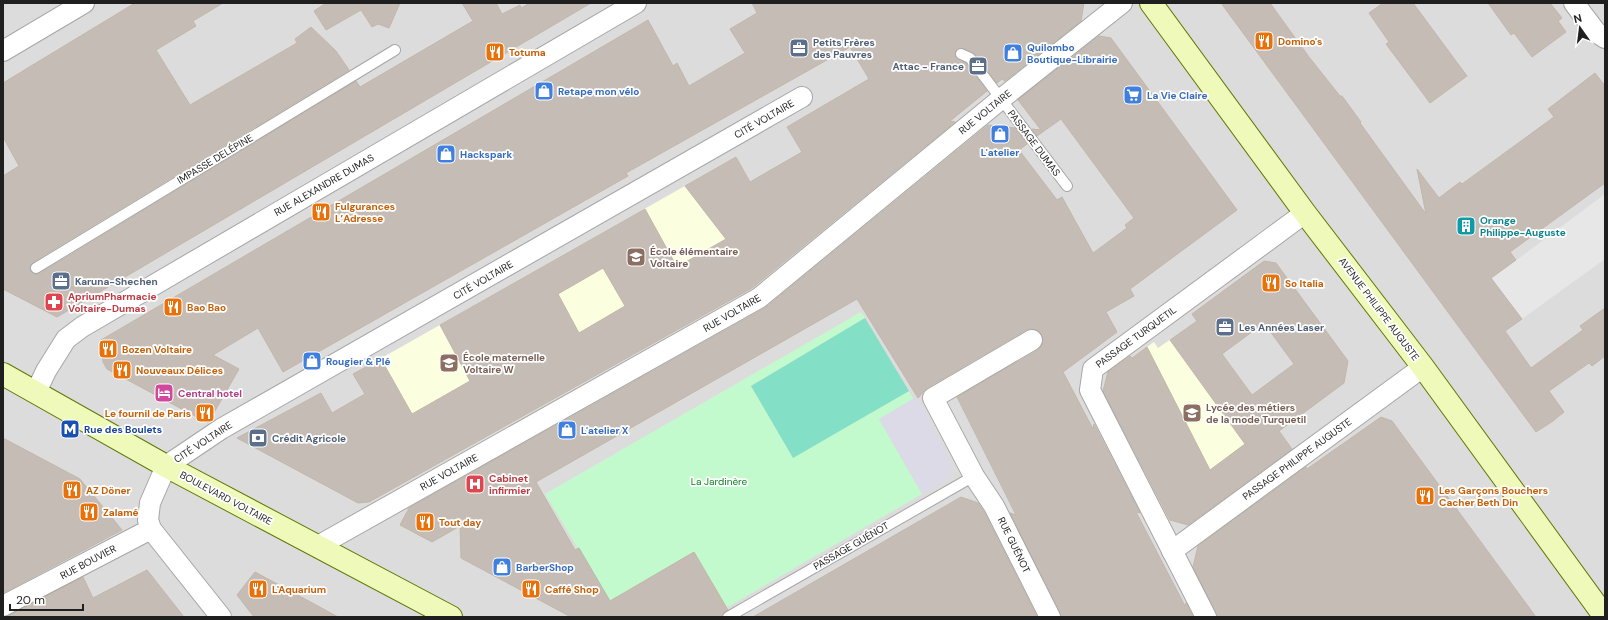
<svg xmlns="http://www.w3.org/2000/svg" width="1608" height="620" viewBox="0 0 1608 620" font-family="'DM Sans',sans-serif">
<rect width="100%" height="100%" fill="#f0eee5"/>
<rect fill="#dddcdc" x="3" y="3" width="1602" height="614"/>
<g fill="#fbffdf">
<polygon points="736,157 750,182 702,209 731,246 407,431 371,364"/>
<polygon points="1197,321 1290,446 1185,524 1173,521 1104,387 1107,376 1154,342 1158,348"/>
</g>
<polygon fill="#c3facd" points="861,312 865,318 751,386 793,457 909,391 913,399 879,419 922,494 726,608 694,552 610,601 545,494"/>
<polygon fill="#83dfc6" points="865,318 909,391 793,458 751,386"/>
<polygon fill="#e7e7e7" points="1605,194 1605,259 1522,319 1483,285"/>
<polygon fill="#dbdae6" points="918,398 952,466 949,479 922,494 879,419 913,399"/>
<g fill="#c5bdb5" stroke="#c2b6a8" fill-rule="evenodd">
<polygon points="135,3 223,3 193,21 196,26 156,50 190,105 297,43 295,39 311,27 336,51 349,70 33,262 30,269 33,274 39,274 356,81 360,87 473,21 462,3 496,3 502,14 520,5 521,8 530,3 591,3 57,317 3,289 3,176 19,166 3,137 3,83"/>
<polygon points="326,3 400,3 389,28 378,24 372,27 361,10 326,30 314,11"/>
<path d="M752,3H1084L1081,21L1005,81L1002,79L997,83L973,52L963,48L957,49L955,52L956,57L966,63L987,91L950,121L955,122L752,288L369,502L358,503L237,438L321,393L332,413L365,394L353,374L381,359L412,414L470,381L440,325L645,209L677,267L726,239L685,186L736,157L750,182L802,152L787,127L869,79L850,47L626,173L628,176L283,372L258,328L213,355L239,369L208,423L107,369L103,362L101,340L648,20L673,66L677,63L689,86L745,53L730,29L757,13ZM603,268L625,306L579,333L558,294Z"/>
<polygon points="1221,3 1270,3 1309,57 1340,96 1342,96 1361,122 1360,123 1426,214 1417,169 1439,198 1460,182 1462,184 1554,117 1548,109 1595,73 1605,86 1605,183 1510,252 1516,260 1491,278 1522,319 1505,331 1531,368 1583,330 1580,326 1605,308 1605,356 1592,366 1589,363 1549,391 1564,412 1553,421 1536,432"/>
<polygon points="1383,3 1413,3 1467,76 1430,103 1386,44 1389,42 1369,13"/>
<polygon points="1488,3 1550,3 1562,18 1558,21 1566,32 1532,57 1514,33 1511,35"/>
<polygon points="1099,36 1111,38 1237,210 1130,289 1134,296 1106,312 1117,332 1063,372 1093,429 1094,424 1140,513 1136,512 1185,606 1186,603 1193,617 1061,617 1010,513 1016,515 957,397 1038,350 1042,345 1043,340 1038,330 1032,329 1026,330 927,388 918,398 857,299 536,482 575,550 579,548 610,601 694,552 728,610 723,613 722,617 571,617 461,558 460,526 432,542 400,525 409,508 765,308 988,125 1015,128 1027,144 1019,150 1057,200 1062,197 1093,253 1127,228 1125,225 1134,218 1061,119 1037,136 1032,129 1041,130 1018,100"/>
<path d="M1264,261L1276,263L1348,361L1344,383L1279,431L1292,449L1188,525L1170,520L1103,391L1108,372L1130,356L1132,358L1147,347L1210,470L1245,444L1170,340L1197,321L1192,314ZM1264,323L1294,364L1252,395L1222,354Z"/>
<polygon points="1381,417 1392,421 1536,617 1217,617 1193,567 1198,546 1306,467 1307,469"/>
<polygon points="3,438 80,479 122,530 3,593"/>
<polygon points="961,497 978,503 984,512 1037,617 753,617"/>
<polygon points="147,570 184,617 5,617 83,577 93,598"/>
<polygon points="255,572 294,593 338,617 254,617 237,595"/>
</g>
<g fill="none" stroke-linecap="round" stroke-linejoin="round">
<defs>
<g id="lane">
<polyline points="961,54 970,58 1067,186"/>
<polyline points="36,268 395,50"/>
<polyline points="728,617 974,476"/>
</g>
<g id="street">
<polyline points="1574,3 1596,32 1605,38"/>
<polyline points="3,51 84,3"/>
<polyline points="1032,340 933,398 974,476 994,506 1050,617"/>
<polyline points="36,392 46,371 66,339 82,327 636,3"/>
<polyline points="318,546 759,298 1001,99 1122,3"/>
<polyline points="1172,551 1423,367"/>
<polyline points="3,606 151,529"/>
<polyline points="221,617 151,529 148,520 150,503 166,466 221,429 802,97"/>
<polyline points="1206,617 1090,390 1093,369 1305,213"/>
</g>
<g id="secondary">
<polyline points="1151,3 1305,213 1423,367 1605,617"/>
<polyline points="3,374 166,466 451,617"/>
</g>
</defs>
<use href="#lane" stroke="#a6a6a6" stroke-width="12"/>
<use href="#street" stroke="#a6a6a6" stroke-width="22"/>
<use href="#secondary" stroke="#5e7805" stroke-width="24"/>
<use href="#lane" stroke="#fff" stroke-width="10"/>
<use href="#street" stroke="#fff" stroke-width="20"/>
<use href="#secondary" stroke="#effaba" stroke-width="22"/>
</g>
<defs>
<symbol id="restaurant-square" viewBox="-11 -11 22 22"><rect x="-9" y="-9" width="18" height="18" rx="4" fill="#e8710a" stroke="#fff"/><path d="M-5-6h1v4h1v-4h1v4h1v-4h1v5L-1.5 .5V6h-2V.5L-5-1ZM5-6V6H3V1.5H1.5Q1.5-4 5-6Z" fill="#fff"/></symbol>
<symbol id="office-square" viewBox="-11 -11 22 22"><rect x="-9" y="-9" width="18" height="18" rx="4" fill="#5c6f8a" stroke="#fff"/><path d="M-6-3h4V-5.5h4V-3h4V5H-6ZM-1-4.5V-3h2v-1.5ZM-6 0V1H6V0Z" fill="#fff"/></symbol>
<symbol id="shop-square" viewBox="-11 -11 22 22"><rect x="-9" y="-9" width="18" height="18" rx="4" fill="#3f7fe0" stroke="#fff"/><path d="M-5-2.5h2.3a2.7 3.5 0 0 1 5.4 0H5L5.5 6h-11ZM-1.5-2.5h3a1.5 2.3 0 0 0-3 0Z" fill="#fff"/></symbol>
<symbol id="supermarket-square" viewBox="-11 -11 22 22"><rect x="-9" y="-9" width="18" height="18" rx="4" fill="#3f7fe0" stroke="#fff"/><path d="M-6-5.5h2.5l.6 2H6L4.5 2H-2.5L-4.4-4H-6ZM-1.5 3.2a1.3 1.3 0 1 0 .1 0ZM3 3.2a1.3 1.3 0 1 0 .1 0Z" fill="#fff"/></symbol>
<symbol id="building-square" viewBox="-11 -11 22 22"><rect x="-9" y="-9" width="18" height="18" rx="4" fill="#0f9aa8" stroke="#fff"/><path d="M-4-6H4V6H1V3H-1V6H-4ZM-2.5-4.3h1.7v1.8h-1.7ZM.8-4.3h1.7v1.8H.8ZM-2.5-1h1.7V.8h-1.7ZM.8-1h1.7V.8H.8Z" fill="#fff"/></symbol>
<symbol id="school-square" viewBox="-11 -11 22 22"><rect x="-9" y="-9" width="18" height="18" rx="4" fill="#8d6e63" stroke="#fff"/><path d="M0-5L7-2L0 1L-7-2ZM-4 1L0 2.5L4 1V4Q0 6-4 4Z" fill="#fff"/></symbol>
<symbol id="pharmacy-square" viewBox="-11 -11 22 22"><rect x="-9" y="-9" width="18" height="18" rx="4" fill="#e0444e" stroke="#fff"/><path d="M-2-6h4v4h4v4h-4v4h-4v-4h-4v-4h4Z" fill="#fff"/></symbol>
<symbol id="hotel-square" viewBox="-11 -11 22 22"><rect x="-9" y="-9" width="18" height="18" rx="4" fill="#d1479c" stroke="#fff"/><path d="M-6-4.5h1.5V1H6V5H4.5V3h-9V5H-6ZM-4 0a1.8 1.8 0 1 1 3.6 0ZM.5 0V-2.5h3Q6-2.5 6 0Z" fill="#fff"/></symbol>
<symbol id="metro-square" viewBox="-11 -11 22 22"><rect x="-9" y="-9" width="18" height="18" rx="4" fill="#1a4fb4" stroke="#fff"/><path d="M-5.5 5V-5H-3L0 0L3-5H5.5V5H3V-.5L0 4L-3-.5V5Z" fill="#fff"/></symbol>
<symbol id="bank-square" viewBox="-11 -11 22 22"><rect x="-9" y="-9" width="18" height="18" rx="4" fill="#5c6f8a" stroke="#fff"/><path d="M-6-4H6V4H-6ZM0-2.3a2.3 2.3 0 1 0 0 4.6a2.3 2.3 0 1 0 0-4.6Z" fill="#fff"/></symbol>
<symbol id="hospital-square" viewBox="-11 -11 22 22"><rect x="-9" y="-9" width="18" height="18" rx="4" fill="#e0444e" stroke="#fff"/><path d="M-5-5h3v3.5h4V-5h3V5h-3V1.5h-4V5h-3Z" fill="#fff"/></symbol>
</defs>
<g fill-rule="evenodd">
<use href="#restaurant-square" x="1253" y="30" width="22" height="22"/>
<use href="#office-square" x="788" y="37" width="22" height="22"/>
<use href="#restaurant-square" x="484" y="41" width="22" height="22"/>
<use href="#shop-square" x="1002" y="42" width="22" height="22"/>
<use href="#office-square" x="967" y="55" width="22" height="22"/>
<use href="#shop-square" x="533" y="80" width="22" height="22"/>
<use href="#supermarket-square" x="1122" y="84" width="22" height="22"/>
<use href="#shop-square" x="989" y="123" width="22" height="22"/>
<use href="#shop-square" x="435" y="143" width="22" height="22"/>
<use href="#restaurant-square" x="310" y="201" width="22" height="22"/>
<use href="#building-square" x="1455" y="215" width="22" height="22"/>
<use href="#school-square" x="625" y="246" width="22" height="22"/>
<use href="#office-square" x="50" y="270" width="22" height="22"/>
<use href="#restaurant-square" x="1260" y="272" width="22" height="22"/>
<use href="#pharmacy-square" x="43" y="291" width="22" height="22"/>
<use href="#restaurant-square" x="162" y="296" width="22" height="22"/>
<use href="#office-square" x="1214" y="316" width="22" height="22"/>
<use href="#restaurant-square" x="97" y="338" width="22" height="22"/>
<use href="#shop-square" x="301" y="350" width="22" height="22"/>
<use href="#school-square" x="438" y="352" width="22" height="22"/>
<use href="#restaurant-square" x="111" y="359" width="22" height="22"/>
<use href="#hotel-square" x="153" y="382" width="22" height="22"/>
<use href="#restaurant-square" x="194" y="402" width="22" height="22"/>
<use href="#school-square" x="1181" y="402" width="22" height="22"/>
<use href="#metro-square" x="59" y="418" width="22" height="22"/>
<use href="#shop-square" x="556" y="419" width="22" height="22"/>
<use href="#bank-square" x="247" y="427" width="22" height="22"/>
<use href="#hospital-square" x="464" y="473" width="22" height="22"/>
<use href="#restaurant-square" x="61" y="479" width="22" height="22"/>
<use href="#restaurant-square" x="1414" y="485" width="22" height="22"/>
<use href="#restaurant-square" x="78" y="501" width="22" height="22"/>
<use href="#restaurant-square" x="414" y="511" width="22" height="22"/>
<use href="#shop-square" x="491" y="556" width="22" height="22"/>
<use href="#restaurant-square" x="247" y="578" width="22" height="22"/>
<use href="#restaurant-square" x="520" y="578" width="22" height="22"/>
</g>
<g text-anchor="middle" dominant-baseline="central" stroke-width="3.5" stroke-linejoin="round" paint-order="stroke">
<g font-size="10" font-weight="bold" fill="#c56008" stroke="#fff" text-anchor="start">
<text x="1278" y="41">Domino's</text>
<text x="509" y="52">Totuma</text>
<text x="335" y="206">Fulgurances<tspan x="335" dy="12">L’Adresse</tspan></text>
<text x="1285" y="283">So Italia</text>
<text x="187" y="307">Bao Bao</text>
<text x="122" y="349">Bozen Voltaire</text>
<text x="136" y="370">Nouveaux Délices</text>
<text x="191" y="413" text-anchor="end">Le fournil de Paris</text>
<text x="86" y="490">AZ Döner</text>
<text x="1439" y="490">Les Garçons Bouchers<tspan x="1439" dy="12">Cacher Beth Din</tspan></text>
<text x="103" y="512">Zalamé</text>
<text x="439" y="522">Tout day</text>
<text x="272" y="589">L'Aquarium</text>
<text x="545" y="589">Caffé Shop</text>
</g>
<g font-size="10" font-weight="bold" fill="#4e5e75" stroke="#fff" text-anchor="start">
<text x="813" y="42">Petits Frères<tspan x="813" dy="12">des Pauvres</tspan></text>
<text x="964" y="66" text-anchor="end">Attac - France</text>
<text x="75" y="281">Karuna-Shechen</text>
<text x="1239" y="327">Les Années Laser</text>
<text x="272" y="438">Crédit Agricole</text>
</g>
<g font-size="10" font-weight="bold" fill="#366cbe" stroke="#fff" text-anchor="start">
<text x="1027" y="47">Quilombo<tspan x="1027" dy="12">Boutique-Librairie</tspan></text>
<text x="558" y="91">Retape mon vélo</text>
<text x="1147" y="95">La Vie Claire</text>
<text x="1000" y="152" text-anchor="middle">L'atelier</text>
<text x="460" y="154">Hackspark</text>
<text x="326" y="361">Rougier &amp; Plé</text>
<text x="581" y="430">L'atelier X</text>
<text x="516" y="567">BarberShop</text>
</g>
<g font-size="10" fill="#1f1f1f" stroke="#fff">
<text transform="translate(985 112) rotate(-39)">RUE VOLTAIRE</text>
<text transform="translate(764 119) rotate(-30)">CITÉ VOLTAIRE</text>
<text transform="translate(1034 143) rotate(53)">PASSAGE DUMAS</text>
<text transform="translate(215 159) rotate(-31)">IMPASSE DELÉPINE</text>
<text transform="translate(324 185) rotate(-30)">RUE ALEXANDRE DUMAS</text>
<text transform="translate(483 280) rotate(-30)">CITÉ VOLTAIRE</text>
<text transform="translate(1379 309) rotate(53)">AVENUE PHILIPPE AUGUSTE</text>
<text transform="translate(732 313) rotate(-30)">RUE VOLTAIRE</text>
<text transform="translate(1136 337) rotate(-36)">PASSAGE TURQUETIL</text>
<text transform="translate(203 442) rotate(-33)">CITÉ VOLTAIRE</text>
<text transform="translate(1297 459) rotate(-36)">PASSAGE PHILIPPE AUGUSTE</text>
<text transform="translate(449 472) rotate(-29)">RUE VOLTAIRE</text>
<text transform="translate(226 498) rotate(28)">BOULEVARD VOLTAIRE</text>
<text transform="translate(1014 545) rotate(64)">RUE GUÉNOT</text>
<text transform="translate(851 546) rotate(-30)">PASSAGE GUÉNOT</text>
<text transform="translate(88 562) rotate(-28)">RUE BOUVIER</text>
</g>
<g font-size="10" font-weight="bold" fill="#0d838f" stroke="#fff" text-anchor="start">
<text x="1480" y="220">Orange<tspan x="1480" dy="12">Philippe-Auguste</tspan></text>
</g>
<g font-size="10" font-weight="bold" fill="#785e54" stroke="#fff" text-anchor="start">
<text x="650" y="251">École élémentaire<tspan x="650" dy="12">Voltaire</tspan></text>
<text x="463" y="357">École maternelle<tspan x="463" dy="12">Voltaire W</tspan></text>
<text x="1206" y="407">Lycée des métiers<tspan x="1206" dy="12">de la mode Turquetil</tspan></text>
</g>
<g font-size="10" font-weight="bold" fill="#be3a42" stroke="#fff" text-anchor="start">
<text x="68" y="296">ApriumPharmacie<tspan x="68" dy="12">Voltaire-Dumas</tspan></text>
<text x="489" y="478">Cabinet<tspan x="489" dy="12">infirmier</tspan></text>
</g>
<g font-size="10" font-weight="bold" fill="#b23c85" stroke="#fff" text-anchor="start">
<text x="178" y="393">Central hotel</text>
</g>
<g font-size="10" font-weight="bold" fill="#164399" stroke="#fff" text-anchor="start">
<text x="84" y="429">Rue des Boulets</text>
</g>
<g font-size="10" fill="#0b7f22" stroke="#fff">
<text x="719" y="481">La Jardinère</text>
</g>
</g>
<rect width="1608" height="620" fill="none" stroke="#1f1f1f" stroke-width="8"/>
<g transform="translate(1580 28) rotate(346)" stroke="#ffffff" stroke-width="3" paint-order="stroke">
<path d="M0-3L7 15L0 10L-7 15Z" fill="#1f1f1f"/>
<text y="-6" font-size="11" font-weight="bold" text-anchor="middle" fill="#1f1f1f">N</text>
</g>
<path d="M10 604v6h73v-6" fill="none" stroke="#1f1f1f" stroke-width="2"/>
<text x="16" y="604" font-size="12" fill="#1f1f1f" stroke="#ffffff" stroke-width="3" paint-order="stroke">20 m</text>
</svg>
